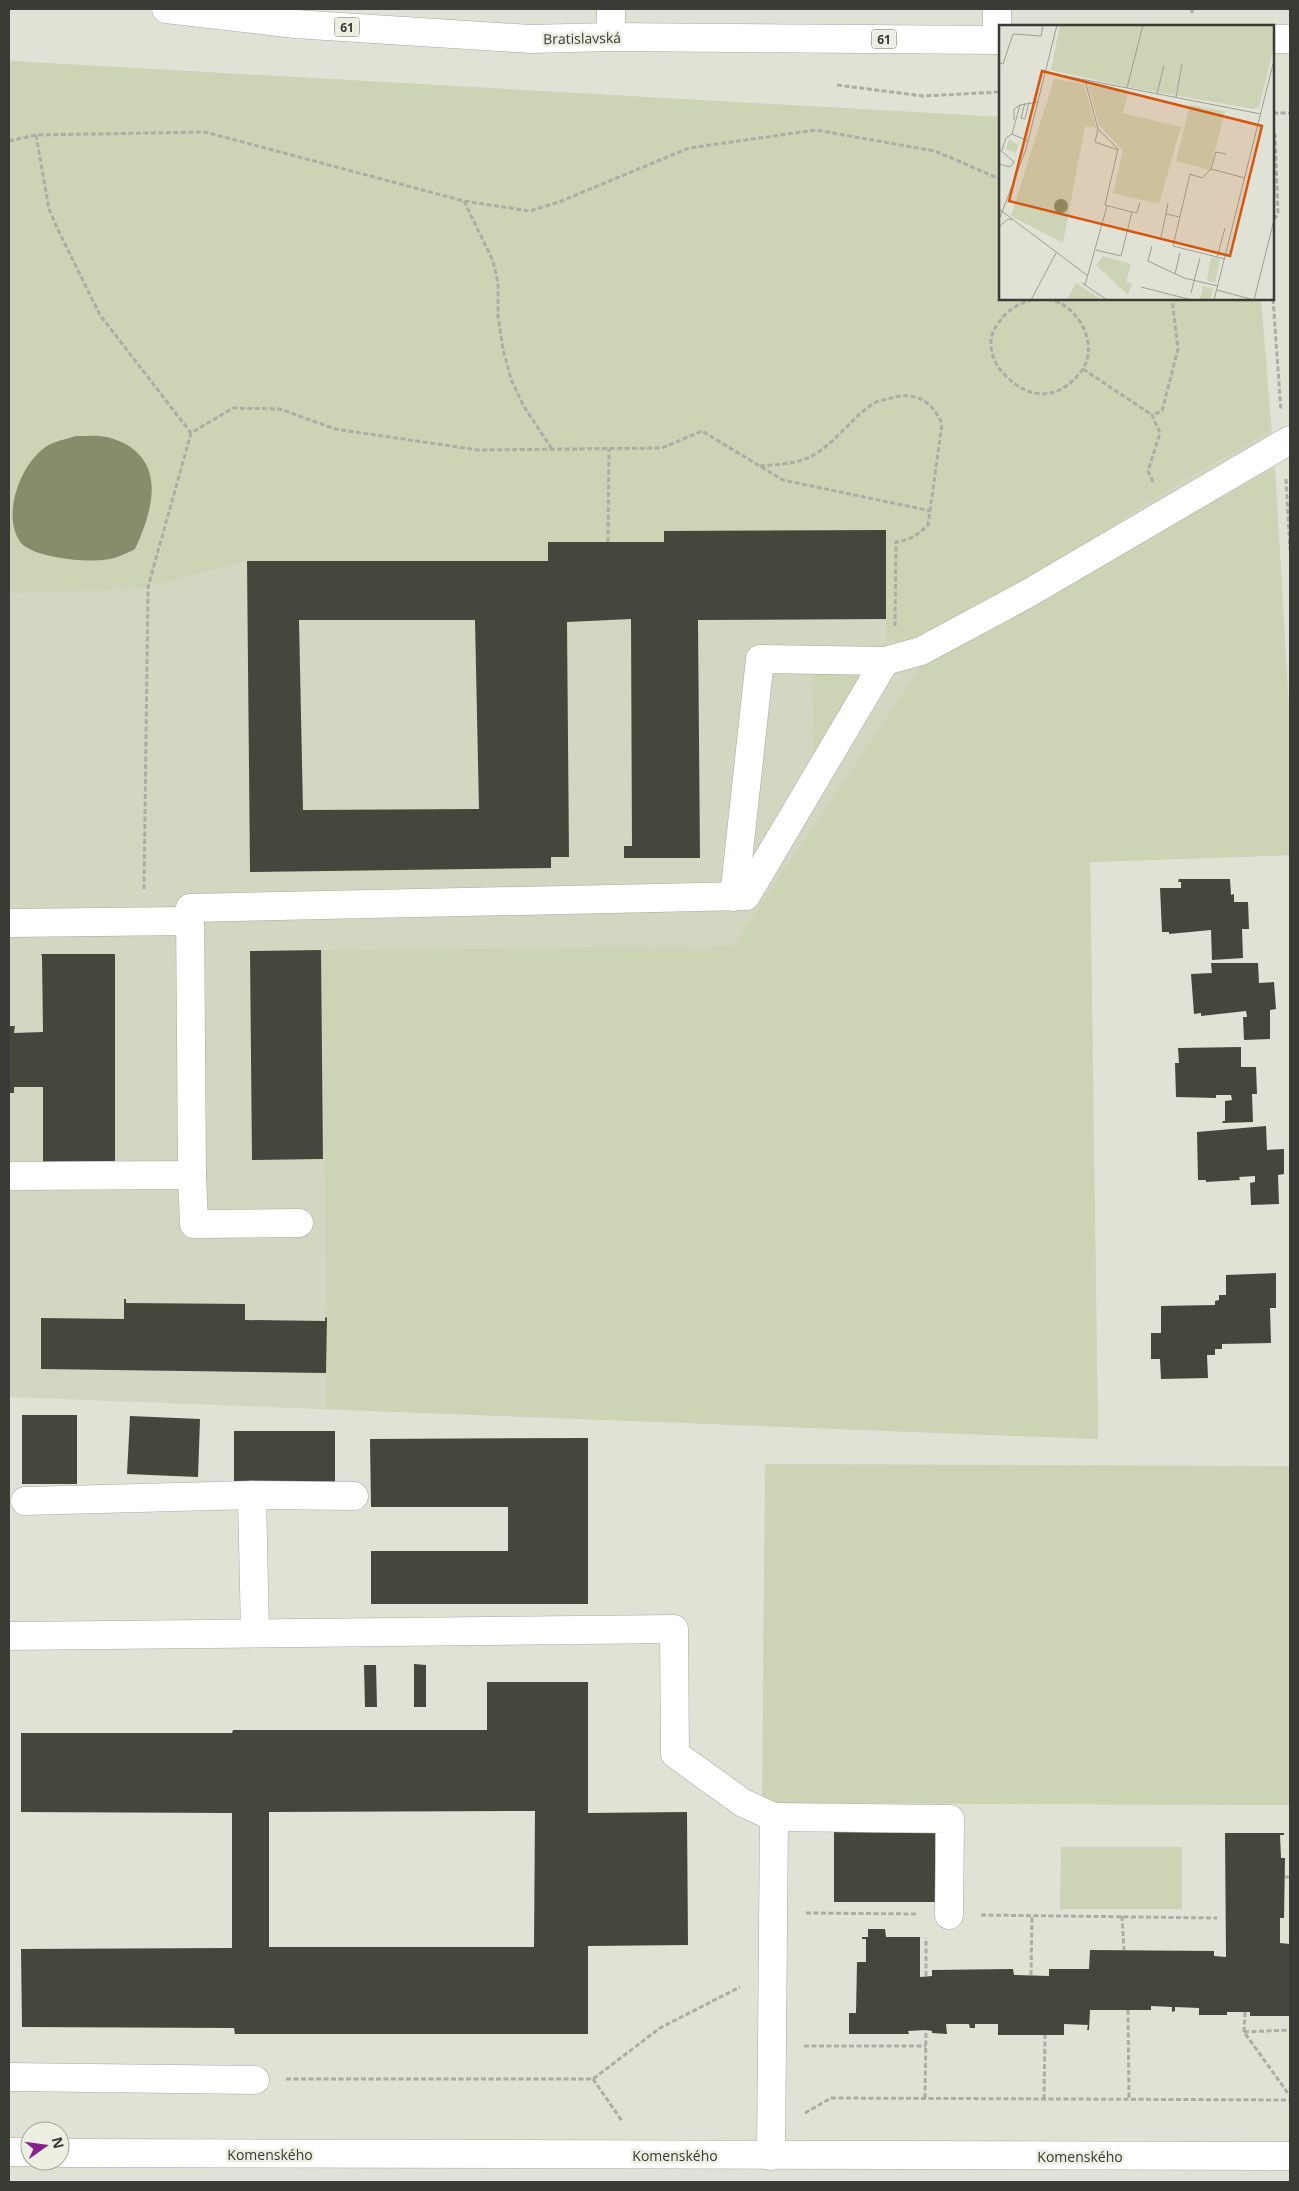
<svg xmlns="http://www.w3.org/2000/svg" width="1299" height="2191" viewBox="0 0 1299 2191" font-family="'Open Sans',sans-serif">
<rect width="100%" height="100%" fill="#dfe2d4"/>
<polygon fill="#d3d7c2" points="9,61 1000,117 1000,299 1261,299 1275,468 1290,727 1290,855 1090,862 1098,1439 9,1397"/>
<g fill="#cdd3b5">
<polygon points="9,61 1000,117 1000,299 1261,299 1271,428 1253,441 1178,483 1032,579 924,641 886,641 886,530 664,531 664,542 548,542 548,561 247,561 140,589 9,593"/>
<polygon points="1275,468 1290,727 1290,855 1090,862 1098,1439 326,1409 327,1317 321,950 733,946 925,660"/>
<polygon points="812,660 885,661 814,781"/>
<polygon points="765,1464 1290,1466 1290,1805 762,1803"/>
<polygon points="1061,1847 1182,1847 1182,1909 1060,1909"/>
</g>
<path fill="#878d6c" d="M76,436C86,436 97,435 107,437C167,453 156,505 135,549C129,552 121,556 114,558C95,564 38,559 22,544C0,518 20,463 47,446C55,441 67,439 76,436Z"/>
<g fill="#45473c" fill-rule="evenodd">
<path d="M886,530V619L698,620L700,858H624V846H632L631,619L567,622L569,857H551V868L250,872L247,561H548V542H664V531ZM299,620H475L479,809L303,810Z"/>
<polygon points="1179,879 1230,879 1231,895 1234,894 1234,902 1248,902 1249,929 1242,929 1243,958 1212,960 1211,930 1169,934 1169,932 1162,932 1160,888 1181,888 1181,882 1178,882"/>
<polygon points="321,950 323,1159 252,1160 250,951"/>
<polygon points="41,954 115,954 115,1165 43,1164 43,1087 14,1087 14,1093 9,1093 9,1026 15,1026 14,1033 43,1032 42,956"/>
<polygon points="1211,963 1258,963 1259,983 1274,982 1276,1009 1270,1010 1270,1039 1244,1040 1243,1017 1247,1017 1246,1011 1201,1016 1201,1013 1194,1014 1191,974 1212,973"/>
<polygon points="1241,1047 1241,1067 1256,1067 1257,1094 1252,1094 1253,1122 1222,1123 1223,1121 1225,1121 1225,1101 1232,1100 1231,1095 1216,1095 1216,1098 1176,1097 1175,1063 1179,1063 1178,1048"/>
<polygon points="1266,1126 1267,1150 1284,1149 1284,1174 1278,1175 1279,1204 1251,1205 1250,1183 1255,1182 1255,1176 1239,1177 1240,1180 1206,1182 1206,1180 1198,1180 1197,1132"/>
<polygon points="1276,1273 1276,1308 1270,1308 1271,1343 1222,1344 1222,1349 1215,1349 1215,1355 1207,1355 1208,1378 1161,1379 1160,1359 1151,1359 1151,1333 1161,1333 1161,1306 1215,1305 1215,1301 1219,1300 1219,1295 1226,1295 1226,1275"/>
<polygon points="124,1299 126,1299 126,1303 245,1304 245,1320 325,1321 325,1318 327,1317 326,1373 41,1369 41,1318 124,1319"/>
<rect x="22" y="1415" width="55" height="69"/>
<polygon points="130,1416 200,1419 198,1477 127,1474"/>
<rect x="234" y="1431" width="101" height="54"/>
<polygon points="588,1438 588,1604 371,1604 371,1551 508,1551 508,1507 371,1507 370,1439"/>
<polygon points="414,1664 426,1665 426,1707 414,1707"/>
<polygon points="364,1665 376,1665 377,1707 365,1707"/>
<path d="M487,1682H588V1813L687,1812L688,1945L588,1946V2034H235L234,2028L22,2027L21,1949L232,1948V1813L21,1812V1733H232L233,1730H487ZM535,1811L534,1947H269V1812Z"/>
<polygon points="834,1832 935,1833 935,1902 834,1902"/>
<polygon points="1225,1833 1284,1833 1284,1835 1280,1835 1281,1858 1285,1858 1284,1918 1280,1918 1280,1943 1290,1944 1290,2016 1250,2016 1250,2012 1227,2012 1227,2015 1199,2015 1199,2008 1175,2007 1175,2011 1172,2012 1172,2007 1151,2006 1151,2010 1090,2010 1089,2030 1087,2030 1088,2025 1064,2024 1064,2035 998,2035 998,2024 975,2024 975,2028 970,2028 969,2024 946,2024 947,2034 932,2033 932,2031 926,2030 908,2031 909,2034 849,2034 849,2013 856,2013 857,1962 866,1962 866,1939 862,1939 862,1937 868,1937 868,1929 885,1929 886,1937 920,1937 920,1977 932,1976 932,1970 1013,1969 1014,1975 1049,1976 1049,1969 1089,1969 1090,1950 1214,1951 1214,1956 1226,1957"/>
</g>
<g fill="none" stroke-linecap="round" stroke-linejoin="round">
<defs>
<g id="minor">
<polyline points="611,9 611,37"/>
<polyline points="997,9 997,40"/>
<polyline points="734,897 760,659 885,661"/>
<polyline points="9,923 189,921"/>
<polyline points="192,1175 190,908 746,896 885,661 921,651 1027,594 1290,440"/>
<polyline points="9,1176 192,1175 194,1224 299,1223"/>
<polyline points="25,1501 252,1495"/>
<polyline points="255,1633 252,1495 354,1496"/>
<polyline points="9,1636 674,1629 675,1754 743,1803 774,1817"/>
<polyline points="9,2077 255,2080"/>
<polyline points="9,2152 30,2152"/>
<polyline points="60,2153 1290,2156"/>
<polyline points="771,2156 774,1817 950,1819 949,1915"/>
</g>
<g id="major">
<polyline points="166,9 295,24 530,39 611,37 1000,40"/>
<polyline points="1273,39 1290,39"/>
</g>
</defs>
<use href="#minor" stroke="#a7a99d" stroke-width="29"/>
<use href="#major" stroke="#a7a99d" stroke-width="29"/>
<g stroke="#abaea3" stroke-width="3" stroke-dasharray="5 2.5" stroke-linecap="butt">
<polyline points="1192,9 1192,13"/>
<polyline points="837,85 923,96 1000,92"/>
<polyline points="1273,113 1290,113"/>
<polyline points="1273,126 1275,136 1278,214 1273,221"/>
<polyline points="36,135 49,209 59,232 100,315 191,433"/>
<polyline points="9,141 36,135 205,132 464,201 530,211 559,202 689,148 816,130 935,151 1000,179"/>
<polyline points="464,201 493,261 498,283 498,316 503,349 511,379 523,405 552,449"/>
<path d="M1040,299C1025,300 1013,306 1003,317C997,324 990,334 991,344C991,356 997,367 1005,375C1029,400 1057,401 1080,373C1098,351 1085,318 1062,304C1058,302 1052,300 1048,299"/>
<polyline points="1273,299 1281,411"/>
<polyline points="1083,369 1152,415"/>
<path d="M760,466C775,465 791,464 805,459C833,448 849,419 873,404C877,401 883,400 888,399C913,390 932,400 942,424L928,525C918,535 910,540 896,542L895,626"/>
<polyline points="1286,479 1290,551"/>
<polyline points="1153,482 1148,471 1160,433 1152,415 1162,411 1178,349 1172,299"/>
<polyline points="608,542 609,449"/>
<polyline points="144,889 148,587 191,433 233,408 280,409 335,429 478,450 662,448 702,431 783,480 931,511"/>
<polyline points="1285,1877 1290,1877"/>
<polyline points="806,1913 917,1914"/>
<polyline points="981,1915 1217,1918"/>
<polyline points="1122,1916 1124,1950"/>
<polyline points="1031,1975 1032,1916"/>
<polyline points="926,1976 926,1938"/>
<polyline points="1128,2010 1129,2100"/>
<polyline points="1245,2012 1244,2032 1290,2096"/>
<polyline points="1244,2032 1290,2030"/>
<polyline points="804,2046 926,2046"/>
<polyline points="286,2079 593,2079 660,2028 740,1987"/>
<polyline points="593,2079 622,2121"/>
<polyline points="925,2098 926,2030"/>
<polyline points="1044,2099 1045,2035"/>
<polyline points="805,2113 831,2098 1290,2100"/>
</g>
<use href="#minor" stroke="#fff" stroke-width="28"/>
<use href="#major" stroke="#fff" stroke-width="28"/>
</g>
<g text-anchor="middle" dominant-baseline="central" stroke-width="5" stroke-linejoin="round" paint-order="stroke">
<g fill="#ecefe1" stroke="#6f7169" stroke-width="1">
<rect x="334.5" y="17.5" width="25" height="19" rx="4"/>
<rect x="871.5" y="29.5" width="25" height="19" rx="4"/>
</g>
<g font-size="12" font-weight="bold" fill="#393b35">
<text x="347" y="27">61</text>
<text x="884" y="39">61</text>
</g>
<g font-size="14" fill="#393b35" stroke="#ecefe1">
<text transform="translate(582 38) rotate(-1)">Bratislavská</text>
<text x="270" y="2154">Komenského</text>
<text x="675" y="2155">Komenského</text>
<text x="1080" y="2156">Komenského</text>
</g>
</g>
<g transform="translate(999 25)">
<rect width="275" height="275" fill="#dfe2d4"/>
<path d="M61,0H275V21L260,82L255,84L129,62L52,45ZM55,54L85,59L97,103L86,101L64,218L12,191ZM89,60L129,67L124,88L182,102L160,179L114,168L124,126L100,100ZM191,80L226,86L211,145L177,136ZM10,114L18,119L20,117L17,128L7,124ZM104,231L132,239L127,257L133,259L129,270L97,240ZM212,232L221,234L216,258L208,255ZM77,258L85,263L103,275H68ZM204,261L214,264L211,275H201Z" fill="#cdd3b5"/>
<path d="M55 181a7 7 0 1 1 14 0a7 7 0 1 1-14 0Z" fill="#878d6c"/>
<path fill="none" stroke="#9d9f94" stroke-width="1" d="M0,38L4,39L14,9L42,11L44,0M46,47L262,89M86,55L99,104L119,124L106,180L133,187M128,63L144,0M158,69L165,40M177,72L183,39M22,93L26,94L30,77M22,93L26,78M15,95V84L21,80M99,104L96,117L119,125M13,109L21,80L39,77M13,109L29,116M0,124L15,137L11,142L0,139M3,125L7,113L13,109M227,129L217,127L212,144L246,153M212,144L203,153L191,149L174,221L226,234M169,178L167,189L181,192M0,184L89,251M0,195L27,124L58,0M0,202L9,194L13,195M162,212L167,189M153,221L149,236L185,253L219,261M97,225L122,231L133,187L138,188L141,177M218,232L226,203M176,249L181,228M83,258L108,275M86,260L108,181M142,262L193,275M218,265L255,275M192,268L201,233M32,275L57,228M215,275L275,35M255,275L275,195"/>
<path fill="#d65610" fill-opacity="0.15" stroke="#d65610" stroke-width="2.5" d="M43,46L263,101L231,231L10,176Z"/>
<rect width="275" height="275" fill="none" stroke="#393b35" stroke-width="2.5"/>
</g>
<rect width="1299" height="2191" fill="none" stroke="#393b35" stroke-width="20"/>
<g transform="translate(45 2146) rotate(76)"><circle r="24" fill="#ecefe1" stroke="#a4a79c"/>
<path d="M0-4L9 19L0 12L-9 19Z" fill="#85218a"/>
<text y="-8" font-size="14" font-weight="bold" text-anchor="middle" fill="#393b35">N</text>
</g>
</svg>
